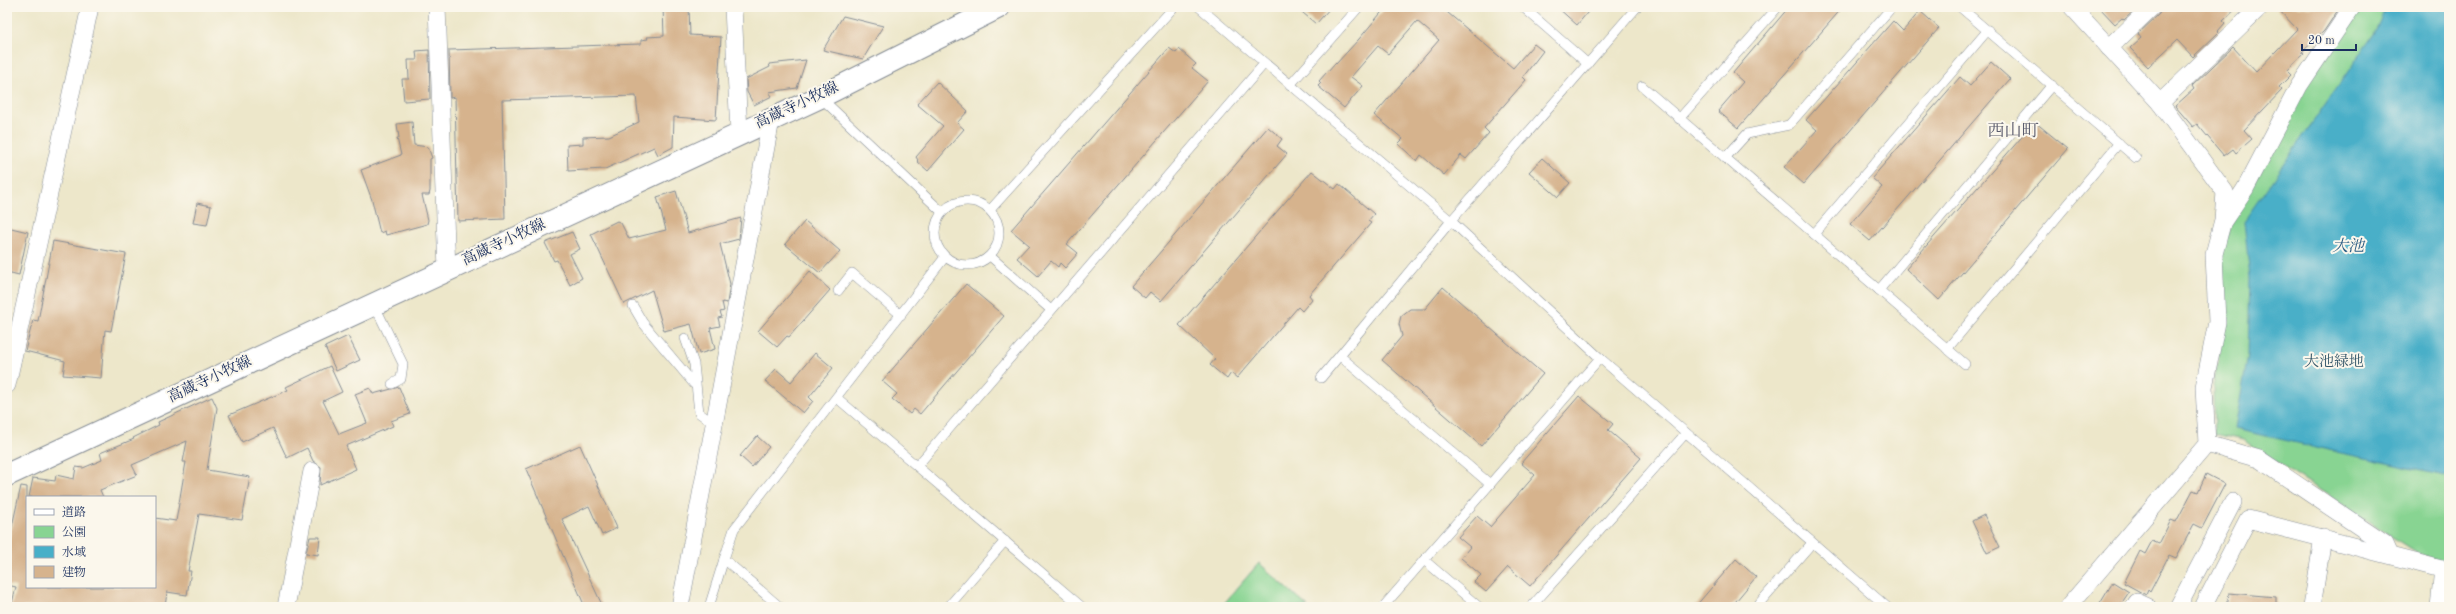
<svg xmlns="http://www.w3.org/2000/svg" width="2456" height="614" viewBox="0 0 2456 614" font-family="'Old Standard TT','Noto Serif JP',serif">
<rect width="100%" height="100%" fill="#fbf7ec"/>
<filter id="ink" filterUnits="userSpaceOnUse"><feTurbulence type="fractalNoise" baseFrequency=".025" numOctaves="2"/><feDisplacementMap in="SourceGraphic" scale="8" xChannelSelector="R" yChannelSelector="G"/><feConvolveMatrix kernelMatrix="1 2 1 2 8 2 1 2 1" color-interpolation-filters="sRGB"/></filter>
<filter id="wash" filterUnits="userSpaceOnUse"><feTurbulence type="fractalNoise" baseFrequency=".012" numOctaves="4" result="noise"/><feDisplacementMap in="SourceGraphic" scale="16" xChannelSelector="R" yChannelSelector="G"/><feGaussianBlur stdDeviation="0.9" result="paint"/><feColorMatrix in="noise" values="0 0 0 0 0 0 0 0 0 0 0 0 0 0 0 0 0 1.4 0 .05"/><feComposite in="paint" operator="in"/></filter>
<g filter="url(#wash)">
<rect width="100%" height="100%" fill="#ede7ca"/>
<g fill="#88d492" stroke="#528278">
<polygon points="2358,7 2449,7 2449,562 2420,555 2243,440 2214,434 2213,387 2225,323 2219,253 2239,210 2304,87"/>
<polygon points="1259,563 1308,607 1221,607"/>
</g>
<polygon fill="#48afc8" stroke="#326f93" points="2386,7 2449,7 2449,477 2235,429 2248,355 2250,278 2244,221 2374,34"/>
<g id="blocks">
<g fill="#d6b38d">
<polygon points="663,7 689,7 690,35 721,37 716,120 674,117 673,147 658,155 654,147 605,169 568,171 567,145 583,144 583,137 609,136 639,122 636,96 502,100 505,219 458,221 455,97 450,98 449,50 641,44 641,40 648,39 647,37 664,36"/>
<polygon points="1296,7 1331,7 1316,24"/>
<polygon points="1386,7 1441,7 1513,68 1534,44 1543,51 1523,77 1526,80 1484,128 1489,133 1466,159 1461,155 1444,175 1421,155 1417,161 1398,144 1403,139 1374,115 1439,40 1417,21 1388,54 1378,46 1351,77 1363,86 1344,108 1318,86 1321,83 1319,81 1335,63 1336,64 1359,39"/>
<polygon points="1557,7 1592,7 1577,25"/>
<polygon points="1789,7 1843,7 1738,128 1718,111 1743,82 1733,73"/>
<polygon points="2099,7 2138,7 2124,20 2122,18 2115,24"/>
<polygon points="2162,7 2238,7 2223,21 2225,23 2218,31 2219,32 2193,57 2177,40 2148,67 2130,48 2141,38 2138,34 2159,14"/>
<polygon points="2276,7 2340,7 2324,31 2302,52 2304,53 2287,71 2291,75 2279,87 2282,90 2244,130 2252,139 2236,153 2233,149 2224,156 2197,124 2193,127 2175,106 2194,89 2192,86 2233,47 2256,72 2297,29"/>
<polygon points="1920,11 1939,28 1804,184 1784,167 1817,130 1806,120 1893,21 1903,31"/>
<polygon points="843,16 883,26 863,59 823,50"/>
<polygon points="1169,48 1176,53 1179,49 1196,64 1192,68 1208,81 1067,244 1078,253 1065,268 1060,263 1058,267 1051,261 1038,276 1017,258 1029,245 1011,230"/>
<polygon points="429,50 430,99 404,101 402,79 409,79 408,60 417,60 416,51"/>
<polygon points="806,60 797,88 769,92 772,96 754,105 747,92 746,79 770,67 769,64"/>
<polygon points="1991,62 2010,79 1870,241 1850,224 1882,187 1872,178 1960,77 1970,86"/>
<polygon points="937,82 968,111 957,123 964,129 928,171 917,161 918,160 916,157 943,126 917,104"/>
<polygon points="412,122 414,145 428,147 432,158 430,159 430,191 429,195 422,195 428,220 427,224 386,235 385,231 380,233 372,200 361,170 401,155 397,138 399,138 397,124"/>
<polygon points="2035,122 2068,149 1939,300 1906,269"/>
<polygon points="1268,127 1282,139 1277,146 1287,154 1161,301 1150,292 1145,298 1131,286"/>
<polygon points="1542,158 1570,183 1558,197 1529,172"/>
<polygon points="1312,171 1335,189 1339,184 1374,214 1368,221 1371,223 1309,295 1312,299 1302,311 1298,307 1237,378 1231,373 1227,379 1210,365 1215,359 1179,325"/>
<polygon points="676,191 688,233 741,218 739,239 720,244 730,284 727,303 722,302 724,311 720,312 722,317 718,318 720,326 710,328 715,349 699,354 691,324 664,331 652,290 624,304 591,234 617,221 621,223 629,239 666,230 657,197"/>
<polygon points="197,203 211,206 207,225 193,223"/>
<polygon points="805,221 840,251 820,273 785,244"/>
<polygon points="7,227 28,232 19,275 7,272"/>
<polygon points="572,232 580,249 570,254 582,278 570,285 557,260 554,261 545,243"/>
<polygon points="53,241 126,254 111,331 105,330 101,378 63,375 65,361 25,351 33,320 38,321"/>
<polygon points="810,271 830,290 789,337 787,336 777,347 758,331"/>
<polygon points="966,284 1004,316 920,414 914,409 910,414 892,399 897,394 882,381"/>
<polygon points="1443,287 1543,374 1481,446 1382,360 1402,336 1399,324 1401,316 1410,309 1425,309"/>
<polygon points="348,336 360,360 336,371 325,347"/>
<polygon points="815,353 833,368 809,397 813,401 803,413 765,381 776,369 791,382"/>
<polygon points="330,366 342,392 323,401 339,434 367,423 355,394 370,388 373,394 399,387 410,414 391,421 393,426 346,446 356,469 320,485 321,467 313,461 307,448 287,458 273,428 242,442 229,415 288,390 286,387"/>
<polygon points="1579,396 1613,424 1608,430 1641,458 1530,586 1508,567 1486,592 1474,582 1481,575 1461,558 1470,547 1458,537 1477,516 1490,527 1535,475 1521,463"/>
<polygon points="212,397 217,408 207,470 250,477 242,520 199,514 188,571 191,571 187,595 167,592 165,607 11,607 16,587 7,585 7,549 21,486 27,487 27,587 155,587 155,518 176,521 186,462 183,462 187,441 132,465 137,475 100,490 103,497 29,497 33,478 55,481 56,475 74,479 76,467 83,468 102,460 100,453 134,439 133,438 159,425 158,422"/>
<polygon points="757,436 769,447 752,467 740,456"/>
<polygon points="580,445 617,528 602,535 589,506 562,519 603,607 585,607 526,469"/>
<polygon points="2206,474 2225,484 2202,528 2194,524 2176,558 2169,555 2150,592 2148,590 2146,595 2124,583 2140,551 2145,554 2152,541 2159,544 2171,520 2176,522 2193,490 2198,492"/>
<polygon points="1984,515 2000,547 1987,553 1972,521"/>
<polygon points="310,537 320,537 318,555 306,553"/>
<polygon points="1736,559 1756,577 1731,607 1695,607"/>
<polygon points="2113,582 2129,592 2119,607 2098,607"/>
<polygon points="2229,593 2276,597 2276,607 2227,607"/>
</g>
</g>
</g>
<g filter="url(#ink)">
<use href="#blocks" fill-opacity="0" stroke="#848b94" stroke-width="1"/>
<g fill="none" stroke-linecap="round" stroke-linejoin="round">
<defs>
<g id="lane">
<polyline points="1199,7 1451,221 1600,358 1887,607"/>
<polyline points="1523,7 1588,64"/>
<polyline points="1960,7 2136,158"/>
<polyline points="1290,85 1359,7"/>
<polyline points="1642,86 1965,364"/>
<polyline points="820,97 942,212"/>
<polyline points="1679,119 1778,7"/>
<polyline points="1725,158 1747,134 1789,125 1892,7"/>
<circle cx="967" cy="233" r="32"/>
<polyline points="990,210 1174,7"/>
<polyline points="1814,234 1988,30"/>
<polyline points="990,256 1051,310"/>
<polyline points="1879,290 2052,85"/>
<polyline points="838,291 852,273 901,315"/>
<polyline points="374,304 403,364 401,379 392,384"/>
<polyline points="633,306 643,323 694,384"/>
<polyline points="685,338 694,364 699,413 713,423"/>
<polyline points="1947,349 2119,143"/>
<polyline points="1340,356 1490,484"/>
<polyline points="1321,378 1451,221 1637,7"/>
<polyline points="837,398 1082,607"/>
<polyline points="917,466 1264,64"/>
<polyline points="1424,560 1479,607"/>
<polyline points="709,607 724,559"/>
<polyline points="780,607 724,559 734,529 945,257"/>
<polyline points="948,607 1005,541"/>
<polyline points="1383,607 1600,358"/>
<polyline points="1531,607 1686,433"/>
<polyline points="1756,607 1812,543"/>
</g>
<g id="street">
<polyline points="437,7 447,270"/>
<polyline points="733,7 739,133"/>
<polyline points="2109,48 2152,7"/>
<polyline points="2160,103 2260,7"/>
<polyline points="2224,220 2245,189 2299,86 2352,7"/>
<polyline points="7,385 90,7"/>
<polyline points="2207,444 2259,459 2385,544 2390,555"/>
<polyline points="286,607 312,471"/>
<polyline points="680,607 771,120"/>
<polyline points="2068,607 2207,444 2204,387 2217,322 2214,254 2223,220 2225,192 2160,103 2072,7"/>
<polyline points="2134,607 2137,602 2148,607"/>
<polyline points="2178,607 2233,502"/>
<polyline points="2203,607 2248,519 2449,571"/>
<polyline points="2312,607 2323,537"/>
<polyline points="2439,607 2443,569"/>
</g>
<polyline id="secondary" points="7,475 820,97 999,7"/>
</defs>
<use href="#lane" stroke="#848b94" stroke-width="10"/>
<use href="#street" stroke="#848b94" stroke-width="18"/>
<use href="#secondary" stroke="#848b94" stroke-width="24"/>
<use href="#lane" stroke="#fff" stroke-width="9"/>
<use href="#street" stroke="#fff" stroke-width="17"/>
<use href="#secondary" stroke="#fff" stroke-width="22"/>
</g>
</g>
<g text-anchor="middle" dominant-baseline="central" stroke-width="4" stroke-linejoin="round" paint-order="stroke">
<g font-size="15" fill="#1b2f5e" stroke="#fbf7ec">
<text transform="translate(797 106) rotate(-25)">高蔵寺小牧線</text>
<text transform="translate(504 243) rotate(-25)">高蔵寺小牧線</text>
<text transform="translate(210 380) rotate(-25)">高蔵寺小牧線</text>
</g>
<g font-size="15" fill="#36586b" stroke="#fbf7ec">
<text x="2334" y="362">大池緑地</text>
</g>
<g font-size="16" font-style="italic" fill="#2b5c83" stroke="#fbf7ec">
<text x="2348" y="247">大池</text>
</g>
<g font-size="17" fill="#5c5d6e" stroke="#fbf7ec">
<text x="2013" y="131">西山町</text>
</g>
</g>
<rect width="2456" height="614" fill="none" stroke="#fbf7ec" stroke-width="24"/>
<rect x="26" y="496" width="130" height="92" fill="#fbf7ec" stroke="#a1a7b3"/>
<rect x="34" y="509" width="20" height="6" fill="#ffffff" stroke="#a1a7b3"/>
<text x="62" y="516" font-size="12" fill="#1b2f5e">道路</text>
<rect x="34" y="526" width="20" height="12" fill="#88d492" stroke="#a1a7b3"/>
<text x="62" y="536" font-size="12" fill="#1b2f5e">公園</text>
<rect x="34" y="546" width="20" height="12" fill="#48afc8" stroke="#a1a7b3"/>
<text x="62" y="556" font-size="12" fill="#1b2f5e">水域</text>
<rect x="34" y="566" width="20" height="12" fill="#d6b38d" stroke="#a1a7b3"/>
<text x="62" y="576" font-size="12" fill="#1b2f5e">建物</text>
<path d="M2302 44v6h54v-6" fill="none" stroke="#1b2f5e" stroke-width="2"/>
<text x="2308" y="44" font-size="12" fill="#1b2f5e" stroke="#fbf7ec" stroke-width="3" paint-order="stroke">20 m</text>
</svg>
